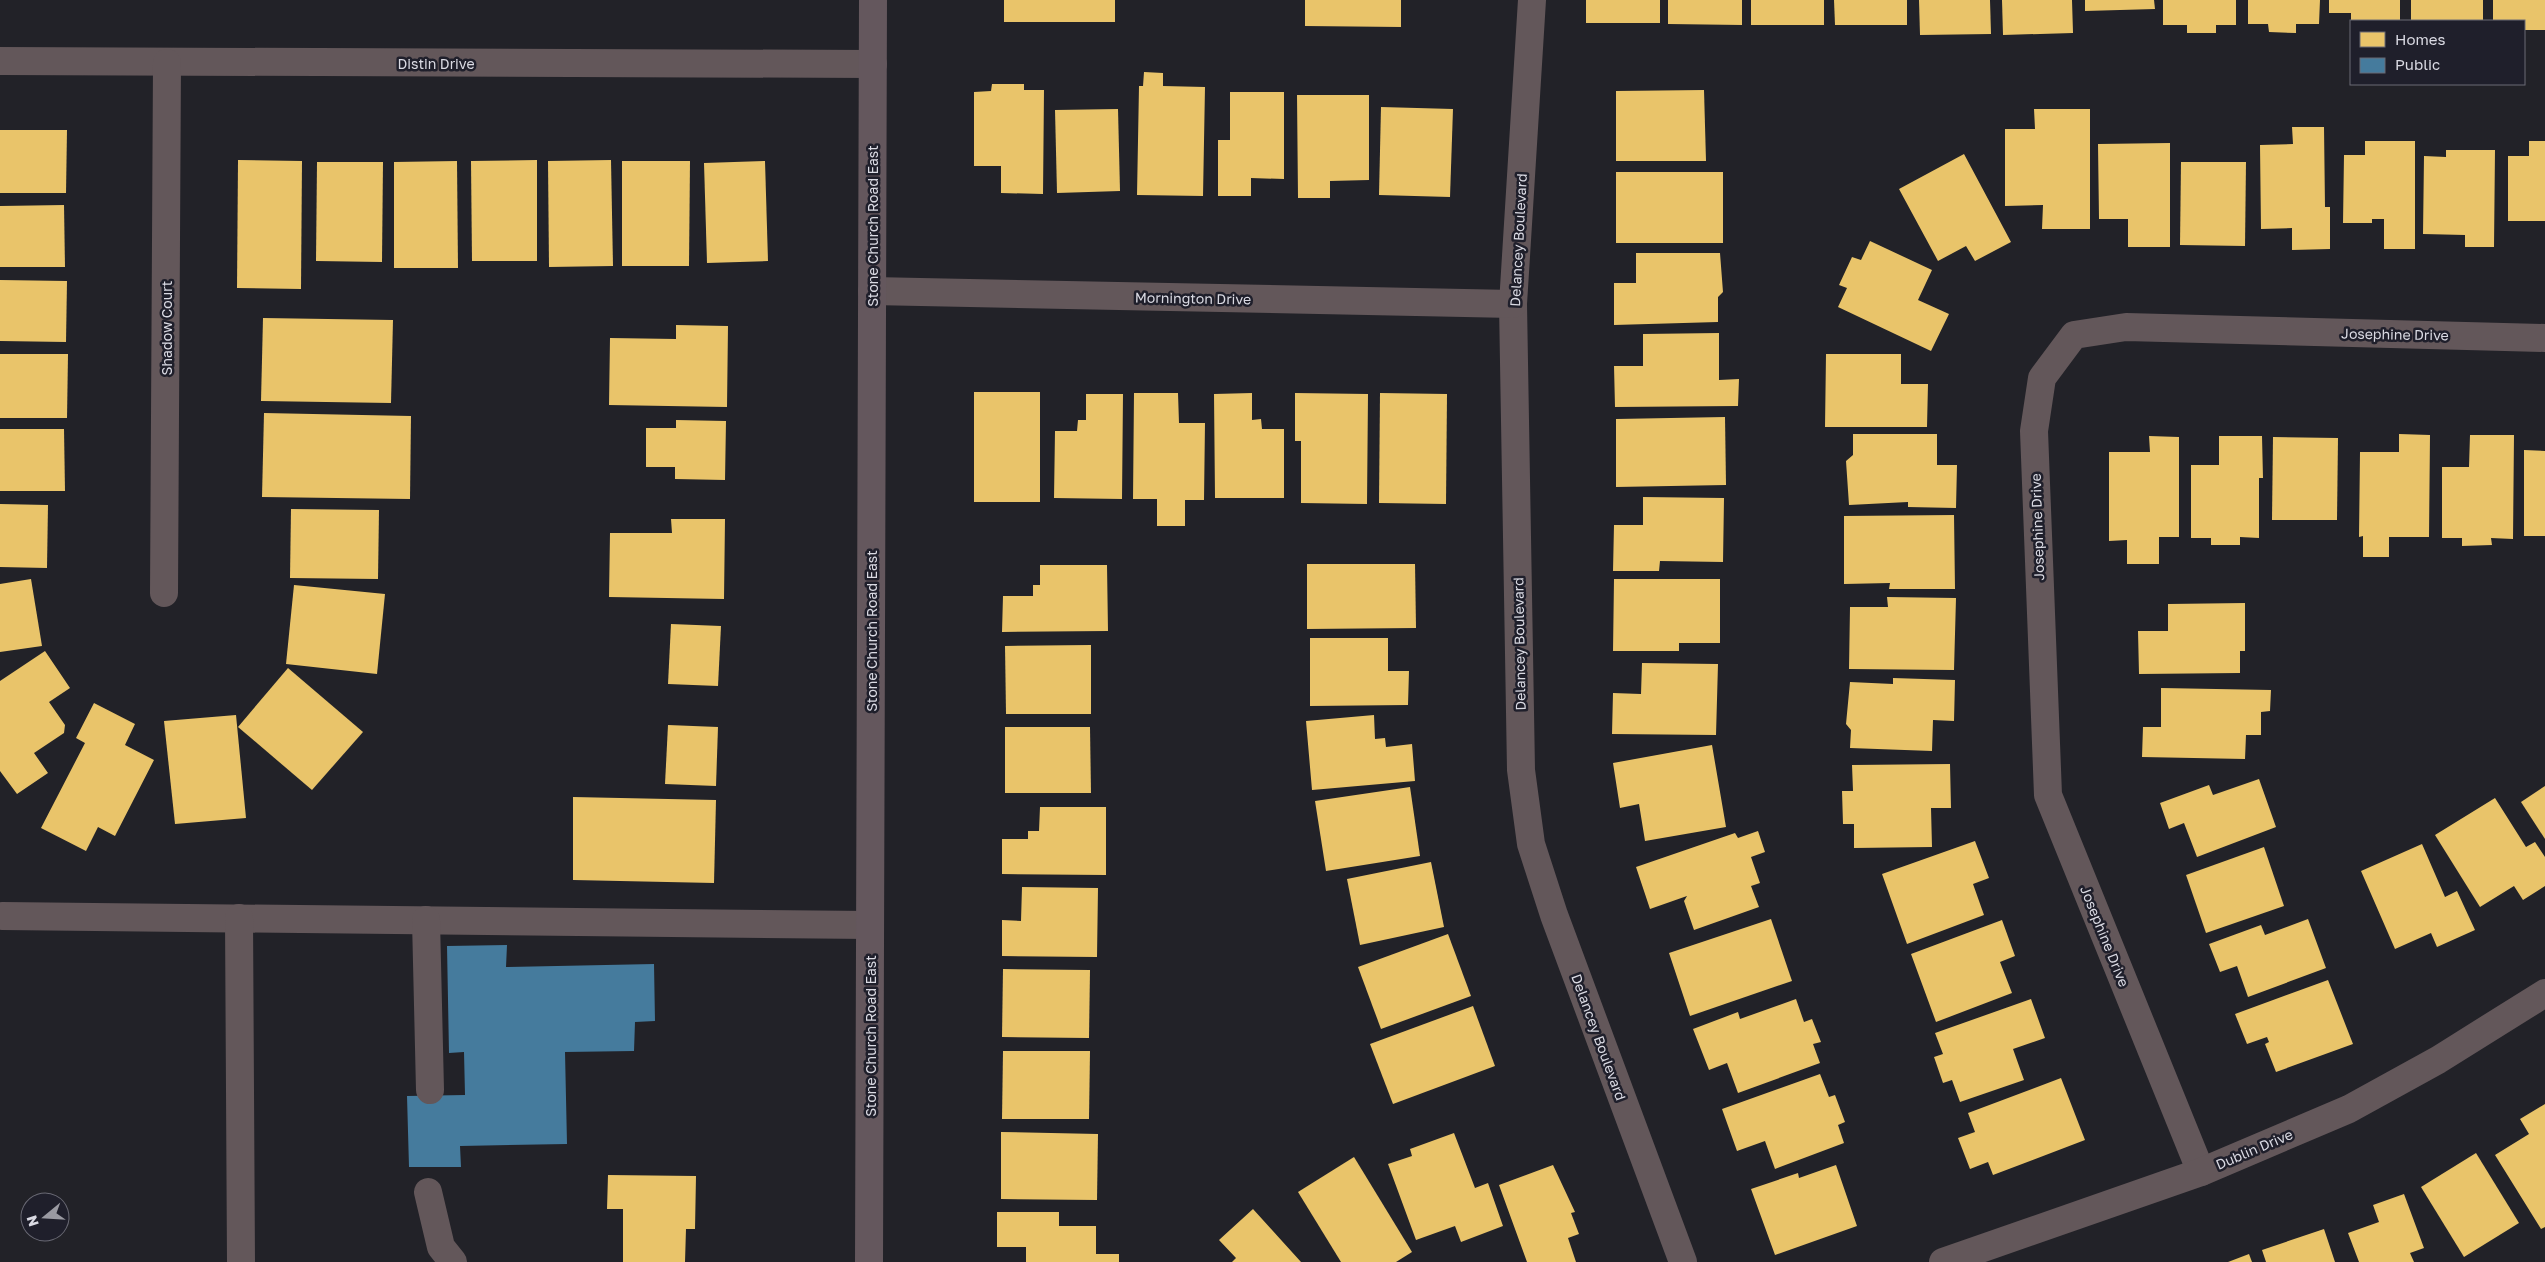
<svg xmlns="http://www.w3.org/2000/svg" width="2545" height="1262" viewBox="0 0 2545 1262" font-family="'Golos Text',sans-serif">
<rect width="100%" height="100%" fill="#222228"/>
<g fill="#e9c46a">
<rect x="1004" y="0" width="111" height="22"/>
<polygon points="1305,0 1401,0 1401,27 1305,26"/>
<rect x="1586" y="0" width="74" height="23"/>
<polygon points="1668,0 1742,0 1742,25 1668,24"/>
<rect x="1751" y="0" width="73" height="25"/>
<polygon points="1834,0 1907,0 1907,25 1835,25"/>
<polygon points="1919,0 1990,0 1991,34 1920,35"/>
<polygon points="2002,0 2072,0 2073,33 2003,35"/>
<polygon points="2085,0 2154,0 2155,9 2085,11"/>
<polygon points="2163,0 2236,0 2236,25 2216,25 2216,33 2187,33 2187,25 2163,25"/>
<polygon points="2248,0 2320,0 2319,24 2296,24 2296,33 2269,32 2268,24 2248,24"/>
<polygon points="2329,0 2400,0 2400,20 2351,20 2351,13 2329,13"/>
<rect x="2411" y="0" width="72" height="21"/>
<polygon points="2493,0 2545,0 2545,30 2524,30 2524,21 2493,21"/>
<polygon points="1144,72 1163,73 1163,86 1205,87 1203,196 1137,195 1139,86 1143,86"/>
<polygon points="992,84 1024,84 1024,90 1044,90 1043,194 1001,193 1001,166 974,166 974,92 991,91"/>
<polygon points="1704,90 1706,161 1616,161 1616,91"/>
<polygon points="1230,92 1284,92 1284,179 1251,178 1251,196 1218,196 1218,140 1230,140"/>
<polygon points="1297,95 1369,95 1369,180 1330,181 1330,198 1298,198"/>
<polygon points="1381,107 1453,109 1450,197 1379,195"/>
<polygon points="1118,109 1120,191 1057,193 1055,110"/>
<polygon points="2034,109 2090,109 2090,229 2042,229 2043,205 2005,206 2005,129 2035,129"/>
<polygon points="2292,127 2324,127 2325,207 2330,207 2330,249 2292,250 2292,228 2261,229 2260,145 2293,144"/>
<polygon points="0,130 67,130 66,193 0,193"/>
<polygon points="2365,141 2415,141 2415,249 2384,249 2384,219 2372,219 2372,223 2343,223 2344,155 2365,155"/>
<polygon points="2529,141 2545,141 2545,221 2508,221 2508,156 2529,156"/>
<polygon points="2170,143 2170,247 2128,247 2128,219 2099,219 2098,144"/>
<polygon points="2446,150 2495,150 2494,247 2465,247 2465,235 2423,234 2424,156 2446,157"/>
<polygon points="1964,154 2011,242 1975,261 1966,246 1938,261 1899,189"/>
<polygon points="238,160 302,161 301,289 237,288"/>
<polygon points="537,160 537,261 472,261 471,161"/>
<polygon points="611,160 613,266 549,267 548,161"/>
<polygon points="457,161 458,268 394,268 394,162"/>
<polygon points="622,161 690,161 689,266 622,266"/>
<polygon points="765,161 768,261 707,263 704,163"/>
<polygon points="317,162 383,162 382,262 316,261"/>
<polygon points="2181,162 2246,162 2245,246 2180,245"/>
<rect x="1616" y="172" width="107" height="71"/>
<polygon points="64,205 65,267 0,267 0,206"/>
<polygon points="1870,241 1932,270 1918,300 1949,314 1931,351 1838,307 1847,288 1839,285 1852,257 1861,260"/>
<polygon points="1636,253 1720,253 1723,292 1718,297 1718,322 1614,325 1614,283 1636,283"/>
<polygon points="0,280 67,281 66,342 0,341"/>
<polygon points="263,318 393,320 391,403 261,401"/>
<polygon points="676,325 728,326 727,407 609,405 610,338 676,339"/>
<polygon points="1719,333 1719,380 1739,379 1738,406 1615,407 1614,366 1643,366 1643,334"/>
<polygon points="0,354 68,354 67,418 0,418"/>
<polygon points="1826,354 1901,354 1901,384 1928,384 1927,427 1825,427"/>
<rect x="974" y="392" width="66" height="110"/>
<polygon points="1134,393 1178,393 1179,423 1205,423 1204,500 1185,500 1185,526 1157,526 1157,499 1133,499"/>
<polygon points="1252,393 1252,420 1261,419 1262,429 1284,429 1284,498 1215,498 1214,394"/>
<polygon points="1295,393 1368,394 1367,504 1301,503 1301,441 1295,441"/>
<polygon points="1380,393 1447,394 1446,504 1379,503"/>
<polygon points="1086,394 1123,394 1122,499 1054,498 1055,431 1077,431 1078,420 1086,420"/>
<polygon points="264,413 411,416 410,499 262,497"/>
<polygon points="1725,417 1726,485 1616,487 1616,419"/>
<polygon points="676,420 726,421 725,480 675,479 675,467 646,467 646,428 676,428"/>
<polygon points="0,429 64,429 65,491 0,491"/>
<polygon points="1853,434 1937,434 1937,465 1957,465 1956,508 1908,507 1908,502 1849,505 1846,461 1853,455"/>
<polygon points="2399,434 2430,435 2429,537 2389,537 2389,557 2363,557 2363,536 2359,537 2360,452 2399,452"/>
<polygon points="2470,435 2514,435 2513,539 2491,538 2492,545 2462,546 2462,538 2442,538 2442,467 2469,467"/>
<polygon points="2149,436 2179,437 2179,537 2159,537 2159,564 2127,564 2127,540 2109,541 2109,452 2150,452"/>
<polygon points="2219,436 2262,436 2263,478 2259,478 2259,538 2240,537 2240,545 2211,545 2211,538 2191,538 2191,465 2219,465"/>
<polygon points="2273,437 2338,438 2337,520 2272,520"/>
<polygon points="2524,450 2545,451 2545,536 2524,536"/>
<polygon points="1643,497 1724,498 1723,562 1660,561 1659,571 1613,571 1614,525 1643,525"/>
<polygon points="0,504 48,505 47,568 0,567"/>
<polygon points="291,509 379,510 378,579 290,578"/>
<polygon points="1954,515 1955,589 1889,589 1890,583 1844,584 1844,516"/>
<polygon points="671,519 725,519 724,599 609,597 610,533 672,533"/>
<polygon points="1307,564 1415,564 1416,628 1307,629"/>
<polygon points="1040,565 1107,565 1108,631 1002,632 1003,596 1033,596 1033,585 1040,585"/>
<polygon points="31,579 42,646 0,652 0,584"/>
<polygon points="1614,579 1720,579 1720,643 1679,643 1679,651 1613,651"/>
<polygon points="294,585 385,594 377,674 286,664"/>
<polygon points="1887,597 1956,598 1954,670 1849,669 1850,607 1888,607"/>
<polygon points="2245,603 2245,651 2240,651 2240,673 2139,674 2138,631 2168,631 2168,604"/>
<polygon points="671,624 721,626 718,686 668,684"/>
<polygon points="1310,638 1388,638 1388,671 1409,671 1408,705 1310,706"/>
<polygon points="1091,645 1091,714 1006,714 1005,646"/>
<polygon points="45,651 70,688 49,702 65,725 64,733 34,753 48,773 17,794 0,771 0,681"/>
<polygon points="1642,663 1718,664 1716,735 1612,734 1613,693 1641,694"/>
<polygon points="288,668 363,732 312,790 238,727"/>
<polygon points="1893,678 1955,680 1954,721 1933,720 1932,751 1850,748 1851,730 1846,724 1850,682 1893,684"/>
<polygon points="2161,688 2271,690 2270,711 2261,712 2261,735 2246,735 2245,759 2142,757 2143,727 2161,727"/>
<polygon points="94,703 135,724 125,745 154,760 115,836 98,827 86,851 41,828 85,743 76,738"/>
<polygon points="236,715 246,818 175,824 164,721"/>
<polygon points="1374,715 1375,739 1385,738 1386,747 1412,744 1415,781 1312,790 1306,721"/>
<polygon points="668,725 718,727 716,786 665,784"/>
<polygon points="1005,727 1090,727 1091,793 1005,793"/>
<polygon points="1712,745 1726,827 1645,841 1639,804 1620,808 1613,763"/>
<polygon points="1950,764 1951,808 1931,808 1932,847 1854,848 1854,824 1843,824 1842,791 1853,791 1852,765"/>
<polygon points="2259,779 2276,827 2197,857 2184,823 2169,829 2160,803 2209,785 2213,795"/>
<polygon points="2545,786 2545,839 2521,802"/>
<polygon points="1410,787 1420,856 1326,871 1315,801"/>
<polygon points="573,797 716,800 714,883 573,880"/>
<polygon points="2495,798 2526,847 2535,842 2545,857 2545,886 2523,900 2514,886 2480,907 2435,835"/>
<polygon points="1040,807 1106,807 1106,875 1002,874 1002,839 1028,839 1028,831 1039,831"/>
<polygon points="1758,831 1765,852 1751,857 1760,883 1751,886 1759,907 1694,930 1684,901 1687,896 1650,909 1636,867 1735,833 1738,838"/>
<polygon points="1975,841 1989,878 1973,884 1984,915 1907,944 1882,874"/>
<polygon points="2422,844 2445,897 2457,891 2475,930 2437,947 2431,933 2395,949 2361,871"/>
<polygon points="2264,847 2284,906 2206,933 2186,875"/>
<polygon points="1431,862 1444,927 1360,945 1347,879"/>
<polygon points="1022,887 1098,888 1097,957 1002,956 1002,920 1021,921"/>
<polygon points="1771,919 1792,981 1690,1016 1669,953"/>
<polygon points="2308,919 2326,968 2248,997 2237,966 2220,972 2209,944 2261,925 2265,935"/>
<polygon points="2002,920 2015,956 2000,962 2012,993 1936,1022 1911,954"/>
<polygon points="1448,934 1471,996 1381,1029 1358,967"/>
<polygon points="1003,969 1090,970 1089,1038 1002,1037"/>
<polygon points="2328,980 2353,1044 2276,1072 2265,1044 2269,1042 2267,1037 2247,1044 2235,1014"/>
<polygon points="1796,999 1804,1022 1812,1019 1821,1042 1813,1044 1820,1063 1738,1093 1727,1063 1709,1070 1693,1029 1738,1012 1740,1019"/>
<polygon points="2031,999 2045,1038 2013,1049 2024,1080 1960,1102 1952,1080 1943,1083 1934,1057 1943,1054 1935,1033"/>
<polygon points="1473,1006 1495,1066 1393,1104 1370,1044"/>
<polygon points="1003,1051 1090,1051 1089,1119 1002,1119"/>
<polygon points="1820,1074 1829,1097 1835,1095 1845,1122 1838,1125 1844,1143 1775,1169 1765,1141 1737,1151 1722,1109"/>
<polygon points="2061,1078 2085,1140 1993,1175 1988,1162 1970,1169 1958,1138 1975,1132 1968,1113"/>
<polygon points="2545,1104 2545,1227 2541,1229 2495,1155 2529,1134 2520,1119"/>
<polygon points="1001,1132 1098,1134 1097,1200 1001,1199"/>
<polygon points="1454,1133 1475,1188 1488,1183 1503,1226 1461,1242 1455,1226 1416,1240 1388,1164 1412,1156 1410,1149"/>
<polygon points="2476,1153 2519,1223 2464,1257 2421,1187"/>
<polygon points="1354,1157 1412,1252 1396,1262 1341,1262 1298,1192"/>
<polygon points="1553,1165 1575,1212 1571,1213 1579,1234 1568,1238 1576,1262 1527,1262 1499,1185"/>
<polygon points="1836,1165 1857,1226 1775,1255 1751,1189 1798,1173 1799,1178"/>
<polygon points="608,1175 696,1176 695,1229 686,1229 685,1262 623,1262 623,1209 607,1209"/>
<polygon points="2404,1194 2424,1248 2410,1253 2414,1262 2359,1262 2348,1233 2379,1222 2373,1205"/>
<polygon points="1253,1209 1301,1262 1232,1262 1236,1258 1219,1240"/>
<polygon points="997,1212 1059,1212 1059,1226 1096,1226 1096,1254 1119,1254 1119,1262 1026,1262 1026,1247 997,1247"/>
<polygon points="2324,1229 2335,1262 2266,1262 2262,1250"/>
<polygon points="2249,1254 2252,1262 2228,1262"/>
</g>
<polygon fill="#457b9d" points="507,945 506,967 654,964 655,1021 635,1022 634,1051 565,1052 567,1144 460,1146 461,1167 409,1167 407,1096 465,1095 464,1052 449,1053 447,946"/>
<g fill="none" stroke-linecap="round" stroke-linejoin="round">
<g stroke="#63575a" stroke-width="28">
<polyline points="1532,0 1513,304 1521,770 1531,844 1554,915 1683,1262"/>
<polyline points="0,61 873,64"/>
<polyline points="872,291 1513,304"/>
<polyline points="164,593 167,63"/>
<polyline points="2,916 870,925"/>
<polyline points="239,918 241,1262"/>
<polyline points="426,920 430,1090"/>
<polyline points="2201,1172 2048,795 2034,431 2042,378 2074,335 2126,327 2545,338"/>
<polyline points="428,1192 441,1247 453,1262"/>
<polyline points="1943,1262 2201,1172 2349,1109 2438,1060 2545,993"/>
</g>
<polyline stroke="#64575d" stroke-width="28" points="869,1262 873,0"/>
</g>
<g text-anchor="middle" dominant-baseline="central" stroke-width="5" stroke-linejoin="round" paint-order="stroke">
<g font-size="14" fill="#dadae3" stroke="#1f1f2b">
<text x="436" y="63">Distin Drive</text>
<text transform="translate(872 226) rotate(-90)">Stone Church Road East</text>
<text transform="translate(1518 240) rotate(-87)">Delancey Boulevard</text>
<text transform="translate(1193 298) rotate(1)">Mornington Drive</text>
<text transform="translate(166 328) rotate(-90)">Shadow Court</text>
<text transform="translate(2395 334) rotate(1)">Josephine Drive</text>
<text transform="translate(2037 527) rotate(-92)">Josephine Drive</text>
<text transform="translate(871 631) rotate(-90)">Stone Church Road East</text>
<text transform="translate(1519 644) rotate(-91)">Delancey Boulevard</text>
<text transform="translate(2105 936) rotate(68)">Josephine Drive</text>
<text transform="translate(870 1036) rotate(-90)">Stone Church Road East</text>
<text transform="translate(1599 1037) rotate(70)">Delancey Boulevard</text>
<text transform="translate(2254 1149) rotate(-23)">Dublin Drive</text>
</g>
</g>
<rect x="2350" y="20" width="175" height="65" fill="#1f1f2b" stroke="#6a6a75"/>
<rect x="2360" y="32" width="25" height="15" fill="#e9c46a" stroke="#6a6a75"/>
<text x="2395" y="45" font-size="15" fill="#dadae3">Homes</text>
<rect x="2360" y="58" width="25" height="15" fill="#457b9d" stroke="#6a6a75"/>
<text x="2395" y="70" font-size="15" fill="#dadae3">Public</text>
<g transform="translate(45 1217) rotate(252)"><circle r="24" fill="#1f1f2b" stroke="#6a6a75"/>
<path d="M0-4L9 19L0 12L-9 19Z" fill="#9a9aa2"/>
<text y="-8" font-size="14" font-weight="bold" text-anchor="middle" fill="#dadae3">N</text>
</g>
</svg>
